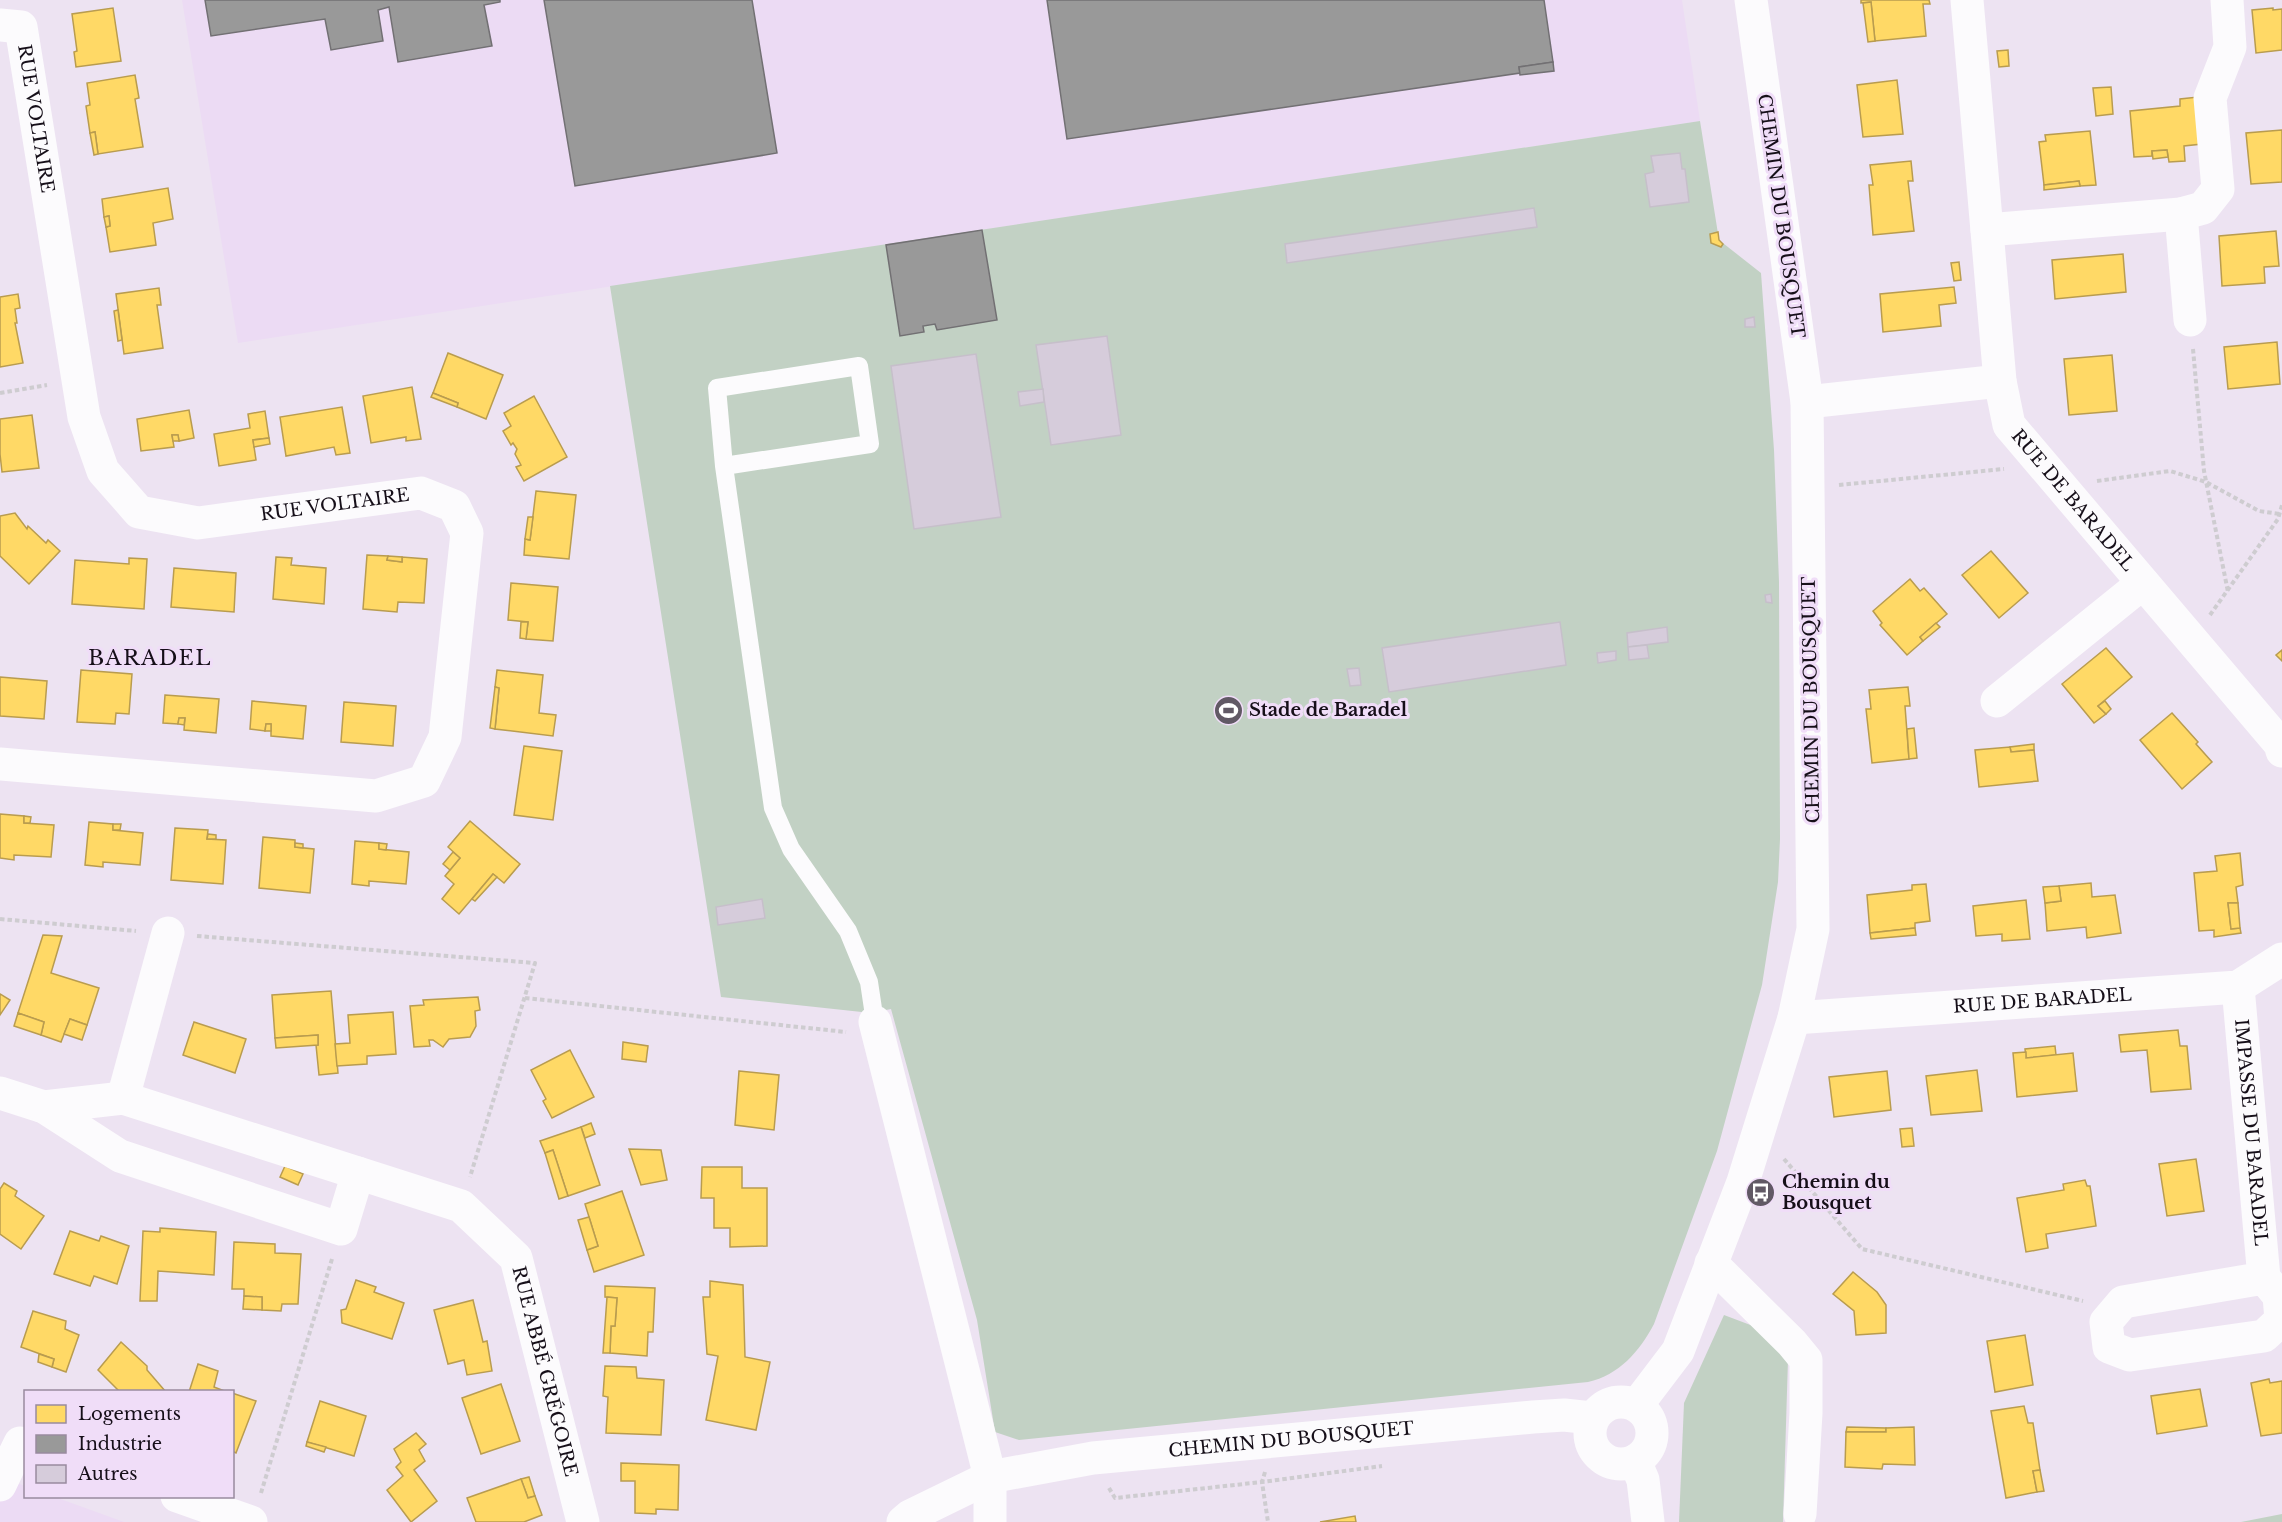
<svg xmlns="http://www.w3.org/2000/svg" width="2282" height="1522" viewBox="0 0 2282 1522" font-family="'Libre Baskerville',serif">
<rect width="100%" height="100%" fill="#ede3f2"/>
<g fill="#ecdbf4">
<polygon points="182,0 1682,0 1700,121 238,343"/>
<polygon points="0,1476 25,1486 26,1496 55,1497 124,1522 0,1522"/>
</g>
<g fill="#c2d1c4">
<path d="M1700,121L1719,240L1761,273L1774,450L1779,582L1780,839L1778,882L1762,985L1717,1151L1654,1324C1639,1352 1619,1375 1588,1382L1019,1440L995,1432L977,1320L891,1009L871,1013L721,997L610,286Z"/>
<polygon points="1724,1315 1761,1329 1788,1359 1783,1522 1679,1522 1684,1403"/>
<polygon points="2282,1514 2282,1522 2241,1522"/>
</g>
<g fill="#ffd966" stroke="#b99c4f" stroke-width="1.5">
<polygon points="1861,0 1929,0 1930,4 1923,4 1926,36 1875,41 1871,2 1861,3"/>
<polygon points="1871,2 1875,41 1868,42 1863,3"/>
<polygon points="113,8 121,61 76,67 74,52 77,51 72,14"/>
<polygon points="2273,8 2273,10 2282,9 2282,50 2256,53 2252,10"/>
<polygon points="2008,50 2009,66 1999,67 1997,51"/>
<polygon points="135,75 139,98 135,99 143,147 98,154 95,132 90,133 86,106 90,105 87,83"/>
<polygon points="1897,80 1903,134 1863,137 1857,85"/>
<polygon points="2111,87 2113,114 2096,116 2093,88"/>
<polygon points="2198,97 2202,144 2184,146 2185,161 2169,162 2167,150 2152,151 2152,156 2134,157 2130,111 2180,106 2180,99"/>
<polygon points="2282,130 2282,182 2251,184 2246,133"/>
<polygon points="2090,131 2096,185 2080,186 2079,181 2044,185 2039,142 2046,141 2045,135"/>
<polygon points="95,132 98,154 94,155 90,133"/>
<polygon points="2167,150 2168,157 2153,159 2152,151"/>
<polygon points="1911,161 1913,181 1908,181 1914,231 1873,235 1869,185 1873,185 1870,165"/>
<polygon points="2079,181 2080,186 2044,190 2044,185"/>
<polygon points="168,188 173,219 153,223 156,245 110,252 106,227 110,226 109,216 104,217 102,199"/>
<polygon points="109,216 110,226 106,227 104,217"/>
<polygon points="2276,231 2279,266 2264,267 2265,283 2222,286 2219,236"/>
<polygon points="1718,232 1719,240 1723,244 1721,247 1711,243 1710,234"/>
<polygon points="2123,254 2126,292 2055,299 2052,260"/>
<polygon points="1959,262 1961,280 1954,281 1951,263"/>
<polygon points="1954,287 1956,303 1939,305 1941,326 1883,332 1880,294"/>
<polygon points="159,288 161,305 157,305 163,348 124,354 116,294"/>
<polygon points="18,294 20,308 15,309 17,323 15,323 23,363 0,367 0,297"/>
<polygon points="118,310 122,340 118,341 114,311"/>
<polygon points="2277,342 2280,384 2228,389 2224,347"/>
<polygon points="448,353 503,375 486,419 457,407 458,403 433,393"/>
<polygon points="2112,355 2117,411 2069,415 2064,359"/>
<polygon points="412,387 421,439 406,441 406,437 371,443 363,396"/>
<polygon points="433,393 458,403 457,407 431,397"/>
<polygon points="534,396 567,457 524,481 516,467 521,465 515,454 517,449 513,443 511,445 503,431 511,426 504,413"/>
<polygon points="342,407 350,453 336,455 334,447 286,456 280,417"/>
<polygon points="189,410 194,438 179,441 178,435 172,435 174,447 141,451 137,419"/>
<polygon points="265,411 269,438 253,440 256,460 219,466 214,434 250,428 248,414"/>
<polygon points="32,415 39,468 2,472 0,454 0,419"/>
<polygon points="172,435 178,435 179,441 173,441"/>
<polygon points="269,438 270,444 254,447 253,440"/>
<polygon points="536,491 576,495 569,559 524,555 525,539 530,540"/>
<polygon points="15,513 27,529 28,526 46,543 48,540 60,551 29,584 0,556 0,516"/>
<polygon points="528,517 533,517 530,540 525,539"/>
<polygon points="1991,551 2028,593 1999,618 1962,575"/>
<polygon points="367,555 388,556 387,560 402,562 402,557 427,559 424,603 398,602 397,612 363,609"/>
<polygon points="388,556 402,557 402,562 387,560"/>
<polygon points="276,557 292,558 291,565 326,568 324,604 273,599"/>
<polygon points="129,558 147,559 144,609 72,604 75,560 129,564"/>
<polygon points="174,568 236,573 234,612 171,607"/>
<polygon points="1910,579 1920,591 1924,588 1947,614 1920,637 1923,641 1907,655 1880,625 1882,623 1873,611"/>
<polygon points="511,583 558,587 553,641 526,639 528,622 508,620"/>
<polygon points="521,622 528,622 526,639 520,638"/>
<polygon points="1936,623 1940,627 1923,641 1920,637"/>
<polygon points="2106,648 2132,677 2098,706 2106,714 2094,723 2062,684"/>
<polygon points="2282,650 2282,661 2276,655"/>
<polygon points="81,670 132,674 129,714 116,713 115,724 77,722"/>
<polygon points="497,670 543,675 539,713 556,715 553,736 495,729 499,688 495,687"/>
<polygon points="0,677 47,681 44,719 0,716"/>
<polygon points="495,687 499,688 495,729 490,728"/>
<polygon points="1908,687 1910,706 1905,706 1909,759 1872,763 1866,709 1871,709 1869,690"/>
<polygon points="165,695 219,699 216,733 184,730 185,718 179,718 178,724 163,723"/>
<polygon points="252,701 306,706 303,739 271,736 271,724 266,724 265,731 250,729"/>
<polygon points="2105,701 2111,709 2106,714 2098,706"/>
<polygon points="344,702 396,706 393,746 341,742"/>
<polygon points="2172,713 2198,742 2196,744 2212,762 2182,789 2140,740"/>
<polygon points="179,718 185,718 184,725 178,724"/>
<polygon points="266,724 271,724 271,731 265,731"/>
<polygon points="1914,728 1917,758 1909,759 1907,729"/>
<polygon points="2034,744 2034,750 2011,752 2010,747"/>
<polygon points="524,746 562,751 553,820 514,815"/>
<polygon points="2010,747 2011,752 2034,750 2038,781 1979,787 1975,750"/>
<polygon points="0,814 24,816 24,823 54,825 51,857 14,855 14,860 0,858"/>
<polygon points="24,816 31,817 30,823 24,823"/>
<polygon points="470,821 520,864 504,883 493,874 459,914 442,899 454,884 445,876 460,858 448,847"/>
<polygon points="89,822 113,824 113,830 143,833 140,865 103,862 103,867 85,865"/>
<polygon points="113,824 121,824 120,830 113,830"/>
<polygon points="175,828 208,830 207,839 226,840 223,884 171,880"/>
<polygon points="208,834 216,835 216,839 207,839"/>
<polygon points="263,837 295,840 295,847 314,849 310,893 259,888"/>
<polygon points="355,841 379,843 379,849 409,852 406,884 369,881 369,886 352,884"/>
<polygon points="295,843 303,844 303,848 295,847"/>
<polygon points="379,843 387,844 386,850 379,849"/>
<polygon points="453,852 460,858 450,870 443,864"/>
<polygon points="2240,853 2243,885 2236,887 2238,903 2228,903 2231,929 2240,928 2241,933 2214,937 2214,930 2199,931 2194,873 2217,871 2215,856"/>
<polygon points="493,874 497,877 475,901 472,899"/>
<polygon points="2091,883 2092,897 2115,895 2121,933 2087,938 2086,927 2047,931 2045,903 2061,901 2059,886"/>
<polygon points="1926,884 1930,921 1915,923 1915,928 1870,933 1867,895 1912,890 1912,885"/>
<polygon points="2059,886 2061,901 2045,903 2043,887"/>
<polygon points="2026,900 2030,939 2002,941 2002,934 1976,936 1973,906"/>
<polygon points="2228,903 2238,903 2240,928 2231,929"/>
<polygon points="1915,928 1916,935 1871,939 1870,933"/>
<polygon points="43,935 62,936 51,973 99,988 87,1025 70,1019 61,1042 41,1035 44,1022 18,1013"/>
<polygon points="331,991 338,1073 319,1075 316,1045 318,1045 318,1035 275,1038 272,995"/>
<polygon points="0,994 10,1000 0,1015"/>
<polygon points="478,997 480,1010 475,1011 476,1026 470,1037 449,1039 443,1047 433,1040 429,1040 430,1046 414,1047 410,1006 424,1005 423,1000"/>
<polygon points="393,1012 396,1054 367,1056 367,1064 337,1066 335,1044 350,1043 348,1015"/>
<polygon points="18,1013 44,1022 41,1035 14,1026"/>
<polygon points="70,1019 87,1025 82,1040 64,1034"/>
<polygon points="194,1022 246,1039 235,1073 183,1055"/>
<polygon points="2178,1030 2180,1046 2187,1046 2191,1089 2151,1092 2147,1050 2121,1052 2119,1035"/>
<polygon points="318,1035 318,1045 276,1048 275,1038"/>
<polygon points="623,1042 648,1046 646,1062 622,1059"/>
<polygon points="2055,1046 2056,1055 2026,1058 2025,1049"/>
<polygon points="570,1050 594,1097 552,1118 543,1101 546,1099 531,1070"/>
<polygon points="2026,1052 2026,1058 2073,1053 2077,1091 2017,1097 2013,1053"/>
<polygon points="1977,1070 1982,1111 1931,1115 1926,1076"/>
<polygon points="739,1071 779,1075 774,1130 735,1125"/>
<polygon points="1887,1071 1891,1110 1834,1117 1829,1077"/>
<polygon points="591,1123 595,1134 585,1138 581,1127"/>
<polygon points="581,1127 600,1185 568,1196 553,1150 545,1153 540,1141"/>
<polygon points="1912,1128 1914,1146 1902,1147 1900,1129"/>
<polygon points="629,1149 661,1150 667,1180 641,1185"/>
<polygon points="553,1150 568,1196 559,1199 545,1153"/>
<polygon points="2196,1159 2204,1211 2167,1216 2159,1164"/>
<polygon points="285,1166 303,1174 298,1185 280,1177"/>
<polygon points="702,1167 742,1167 742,1188 767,1188 767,1246 730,1247 730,1228 714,1228 714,1198 701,1198"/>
<polygon points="2085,1180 2087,1186 2090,1186 2096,1226 2046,1234 2048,1248 2026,1252 2017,1198 2064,1190 2063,1184"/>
<polygon points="4,1183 17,1191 15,1196 44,1216 21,1249 0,1234 0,1189"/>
<polygon points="622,1191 644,1255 594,1272 587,1250 598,1246 585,1204"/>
<polygon points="589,1217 598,1246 587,1250 578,1220"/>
<polygon points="160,1228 216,1232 214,1275 158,1271 157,1301 140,1301 143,1231 160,1232"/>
<polygon points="70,1231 99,1241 101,1236 129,1246 117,1284 94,1276 90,1286 54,1274"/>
<polygon points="234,1242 275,1244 275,1253 301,1254 298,1304 282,1304 281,1311 262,1310 262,1297 244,1296 244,1289 232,1289"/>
<polygon points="1853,1272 1877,1292 1886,1305 1886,1333 1856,1335 1854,1311 1833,1294"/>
<polygon points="356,1280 376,1287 374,1292 404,1303 392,1339 342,1323 341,1310 346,1309"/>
<polygon points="710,1281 743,1285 745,1357 770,1362 756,1430 706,1420 718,1356 707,1354 703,1297 710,1297"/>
<polygon points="605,1286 655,1288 653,1332 648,1332 647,1356 610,1353 611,1326 615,1326 617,1298 605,1297"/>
<polygon points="244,1296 262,1297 262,1310 243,1309"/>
<polygon points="607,1297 617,1298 615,1326 611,1326 610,1353 603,1353"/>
<polygon points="473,1300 483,1342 487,1341 492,1371 467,1375 464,1360 448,1364 434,1310"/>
<polygon points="33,1311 66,1321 65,1329 79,1335 66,1372 52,1367 54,1359 21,1347"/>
<polygon points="2025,1335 2033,1385 1995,1392 1987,1341"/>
<polygon points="121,1342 147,1366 147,1370 166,1392 120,1392 98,1370"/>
<polygon points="39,1354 54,1359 52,1367 38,1362"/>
<polygon points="198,1364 218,1371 214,1387 227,1392 189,1392"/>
<polygon points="605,1366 636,1367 637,1378 664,1380 661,1435 606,1433 608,1397 603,1396"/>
<polygon points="2269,1379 2270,1383 2282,1381 2282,1433 2261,1436 2251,1383"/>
<polygon points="501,1384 520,1441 481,1454 462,1398"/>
<polygon points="2200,1389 2207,1426 2157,1434 2151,1396"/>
<polygon points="232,1393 256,1401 236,1453 232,1451"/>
<polygon points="320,1401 366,1416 354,1456 307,1442"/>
<polygon points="2024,1406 2028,1423 2033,1423 2040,1470 2033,1471 2037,1492 2006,1498 1991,1411"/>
<polygon points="1847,1427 1886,1428 1886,1432 1846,1432"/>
<polygon points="1914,1427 1915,1465 1883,1464 1882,1469 1845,1467 1846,1432 1886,1432 1886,1428"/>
<polygon points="416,1433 426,1444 419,1450 425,1461 414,1470 437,1501 411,1522 387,1490 403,1476 396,1467 401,1462 394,1449"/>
<polygon points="307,1442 326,1447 324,1452 306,1446"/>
<polygon points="621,1463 679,1465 678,1510 656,1509 656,1514 635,1513 635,1481 621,1481"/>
<polygon points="2040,1470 2044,1491 2037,1492 2033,1471"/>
<polygon points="529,1477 535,1496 528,1498 521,1479"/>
<polygon points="521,1479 528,1498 535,1496 542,1515 524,1522 476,1522 467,1498"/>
<polygon points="1355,1516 1356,1522 1320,1522"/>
</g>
<g fill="#999" stroke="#727073" stroke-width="1.5">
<polygon points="205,0 500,0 500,2 484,5 492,46 398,62 389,7 378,10 383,41 331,50 325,19 211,36"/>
<polygon points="544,0 752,0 777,153 575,186"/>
<polygon points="1047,0 1544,0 1553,62 1519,67 1520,73 1067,139"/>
<polygon points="1553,62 1554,71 1520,75 1519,67"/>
<polygon points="982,230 997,320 937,330 935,324 923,326 924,332 900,336 886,245"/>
</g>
<g fill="#d6ccdb" stroke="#c6bfca" stroke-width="1.5">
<polygon points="1680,153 1682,169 1685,169 1689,202 1650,207 1645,174 1654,172 1651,156"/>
<polygon points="1534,208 1537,227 1287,263 1285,244"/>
<polygon points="1754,317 1755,327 1745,327 1745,319"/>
<polygon points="1107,336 1121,435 1051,445 1036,345"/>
<polygon points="976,354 1001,517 914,529 891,366"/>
<polygon points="1043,389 1044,402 1020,406 1018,392"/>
<polygon points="1771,594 1772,603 1766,602 1765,595"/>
<polygon points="1560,622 1566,665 1389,692 1382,648"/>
<polygon points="1667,627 1668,642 1628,647 1627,633"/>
<polygon points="1647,645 1649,658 1629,660 1628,647"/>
<polygon points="1616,651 1616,660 1598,663 1597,653"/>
<polygon points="1359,668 1361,685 1350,686 1347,669"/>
<polygon points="762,899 765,918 718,925 716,907"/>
</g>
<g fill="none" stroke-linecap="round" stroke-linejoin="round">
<g stroke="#ceccd0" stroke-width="4" stroke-dasharray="4.5 3" stroke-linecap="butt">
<polyline points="2193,349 2204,471 2228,592"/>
<polyline points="0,393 47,385"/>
<polyline points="2097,481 2170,471 2206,482 2259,511 2280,514"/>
<polyline points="1839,485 2004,469"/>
<polyline points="2210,615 2278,519 2282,505"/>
<polyline points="0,919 136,931"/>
<polyline points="197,936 535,963 470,1177"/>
<polyline points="525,998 846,1032"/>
<polyline points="1784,1159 1862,1249 2083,1301"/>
<polyline points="1265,1472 1262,1482 1268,1522"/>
<polyline points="1109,1488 1115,1498 1262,1482 1382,1466"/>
<polyline points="261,1493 332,1259"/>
</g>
<polyline stroke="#fcfbfd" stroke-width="18" points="724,466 717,388 859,366 870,444 724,466 773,808 791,849 848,931 869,982 875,1022"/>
<g stroke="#fcfbfd" stroke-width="33">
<path id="s1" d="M1967,0L2000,381L2009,425L2280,744L2282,751"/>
<path id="s2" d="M0,25L21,27L84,417L103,471L139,512L198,523L421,493L454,506L467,533L445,737L424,781L376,796L0,764"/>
<polyline points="2181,214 2190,320"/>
<polyline points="1987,230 2181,214 2203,208 2218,189 2210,98 2230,47 2227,0"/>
<polyline points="1807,402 2000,381"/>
<polyline points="1997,701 2143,583"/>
<path id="s3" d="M2238,987L2264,1278L2279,1296L2281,1320L2264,1336L2130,1355L2109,1347L2106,1322L2123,1302L2264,1278"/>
<path id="s4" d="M1794,1018L2238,987L2282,959"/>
<polyline points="875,1022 990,1477 990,1522"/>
<polyline points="0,1093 44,1107 120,1156 341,1229 358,1173"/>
<polyline points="123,1098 168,933"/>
<path id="s5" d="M44,1107L123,1098L461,1206L516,1258L583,1522"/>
<polyline points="1711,1263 1792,1343 1806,1360 1806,1413 1800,1514"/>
<circle cx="1621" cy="1433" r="31"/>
<polyline points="1637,1405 1678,1351 1743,1182 1794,1018 1813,929 1807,402 1751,0"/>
<polyline points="1635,1461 1643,1480 1648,1522"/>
<polyline points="0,1485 20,1443"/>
<polyline points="177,1496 251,1522"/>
<path id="s6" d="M903,1522L910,1516L990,1477L1093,1458L1533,1417L1564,1415L1592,1418"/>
</g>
</g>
<defs>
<symbol id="stadium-disc" viewBox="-11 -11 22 22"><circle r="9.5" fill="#615965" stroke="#f0ddf8"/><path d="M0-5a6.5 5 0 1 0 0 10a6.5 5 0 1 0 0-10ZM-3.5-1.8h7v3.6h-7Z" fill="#fff"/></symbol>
<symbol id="bus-disc" viewBox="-11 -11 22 22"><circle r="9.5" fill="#615965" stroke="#f0ddf8"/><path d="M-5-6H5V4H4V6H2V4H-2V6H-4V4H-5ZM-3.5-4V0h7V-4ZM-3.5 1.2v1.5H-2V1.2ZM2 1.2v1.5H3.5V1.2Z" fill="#fff"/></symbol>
</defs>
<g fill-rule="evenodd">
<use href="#stadium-disc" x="1212" y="694" width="33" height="33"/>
<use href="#bus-disc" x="1744" y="1176" width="33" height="33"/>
</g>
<g text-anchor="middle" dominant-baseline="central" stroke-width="6" stroke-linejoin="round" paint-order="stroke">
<g font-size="18" fill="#160f19" stroke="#f0ddf8">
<text stroke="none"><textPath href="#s2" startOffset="114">RUE VOLTAIRE</textPath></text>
<text transform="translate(1781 216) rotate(82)">CHEMIN DU BOUSQUET</text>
<text stroke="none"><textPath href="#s1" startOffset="526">RUE DE BARADEL</textPath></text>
<text stroke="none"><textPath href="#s2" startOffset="726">RUE VOLTAIRE</textPath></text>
<text transform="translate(1811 700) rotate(-91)">CHEMIN DU BOUSQUET</text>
<text stroke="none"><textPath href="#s4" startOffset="249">RUE DE BARADEL</textPath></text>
<text stroke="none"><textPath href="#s3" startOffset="146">IMPASSE DU BARADEL</textPath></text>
<text stroke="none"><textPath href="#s5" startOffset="627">RUE ABBÉ GRÉGOIRE</textPath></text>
<text stroke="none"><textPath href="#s6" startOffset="402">CHEMIN DU BOUSQUET</textPath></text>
</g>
<g font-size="18" font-weight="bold" fill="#160f19" stroke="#f0ddf8" text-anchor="start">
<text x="1249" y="710">Stade de Baradel</text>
<text x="1782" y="1182">Chemin du<tspan x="1782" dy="21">Bousquet</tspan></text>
</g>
<g font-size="21" letter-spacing="1.5" fill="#160f19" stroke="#f0ddf8">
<text x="150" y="658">BARADEL</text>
</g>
</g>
<rect x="24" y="1390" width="210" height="108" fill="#f0ddf8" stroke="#998b9f" stroke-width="1.5"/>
<rect x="36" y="1405" width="30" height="18" fill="#ffd966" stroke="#998b9f" stroke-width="1.5"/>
<text x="78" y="1420" font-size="18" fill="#160f19">Logements</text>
<rect x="36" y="1435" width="30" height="18" fill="#999999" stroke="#998b9f" stroke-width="1.5"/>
<text x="78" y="1450" font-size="18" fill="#160f19">Industrie</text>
<rect x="36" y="1465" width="30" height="18" fill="#d6ccdb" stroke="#998b9f" stroke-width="1.5"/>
<text x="78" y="1480" font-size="18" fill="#160f19">Autres</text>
</svg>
